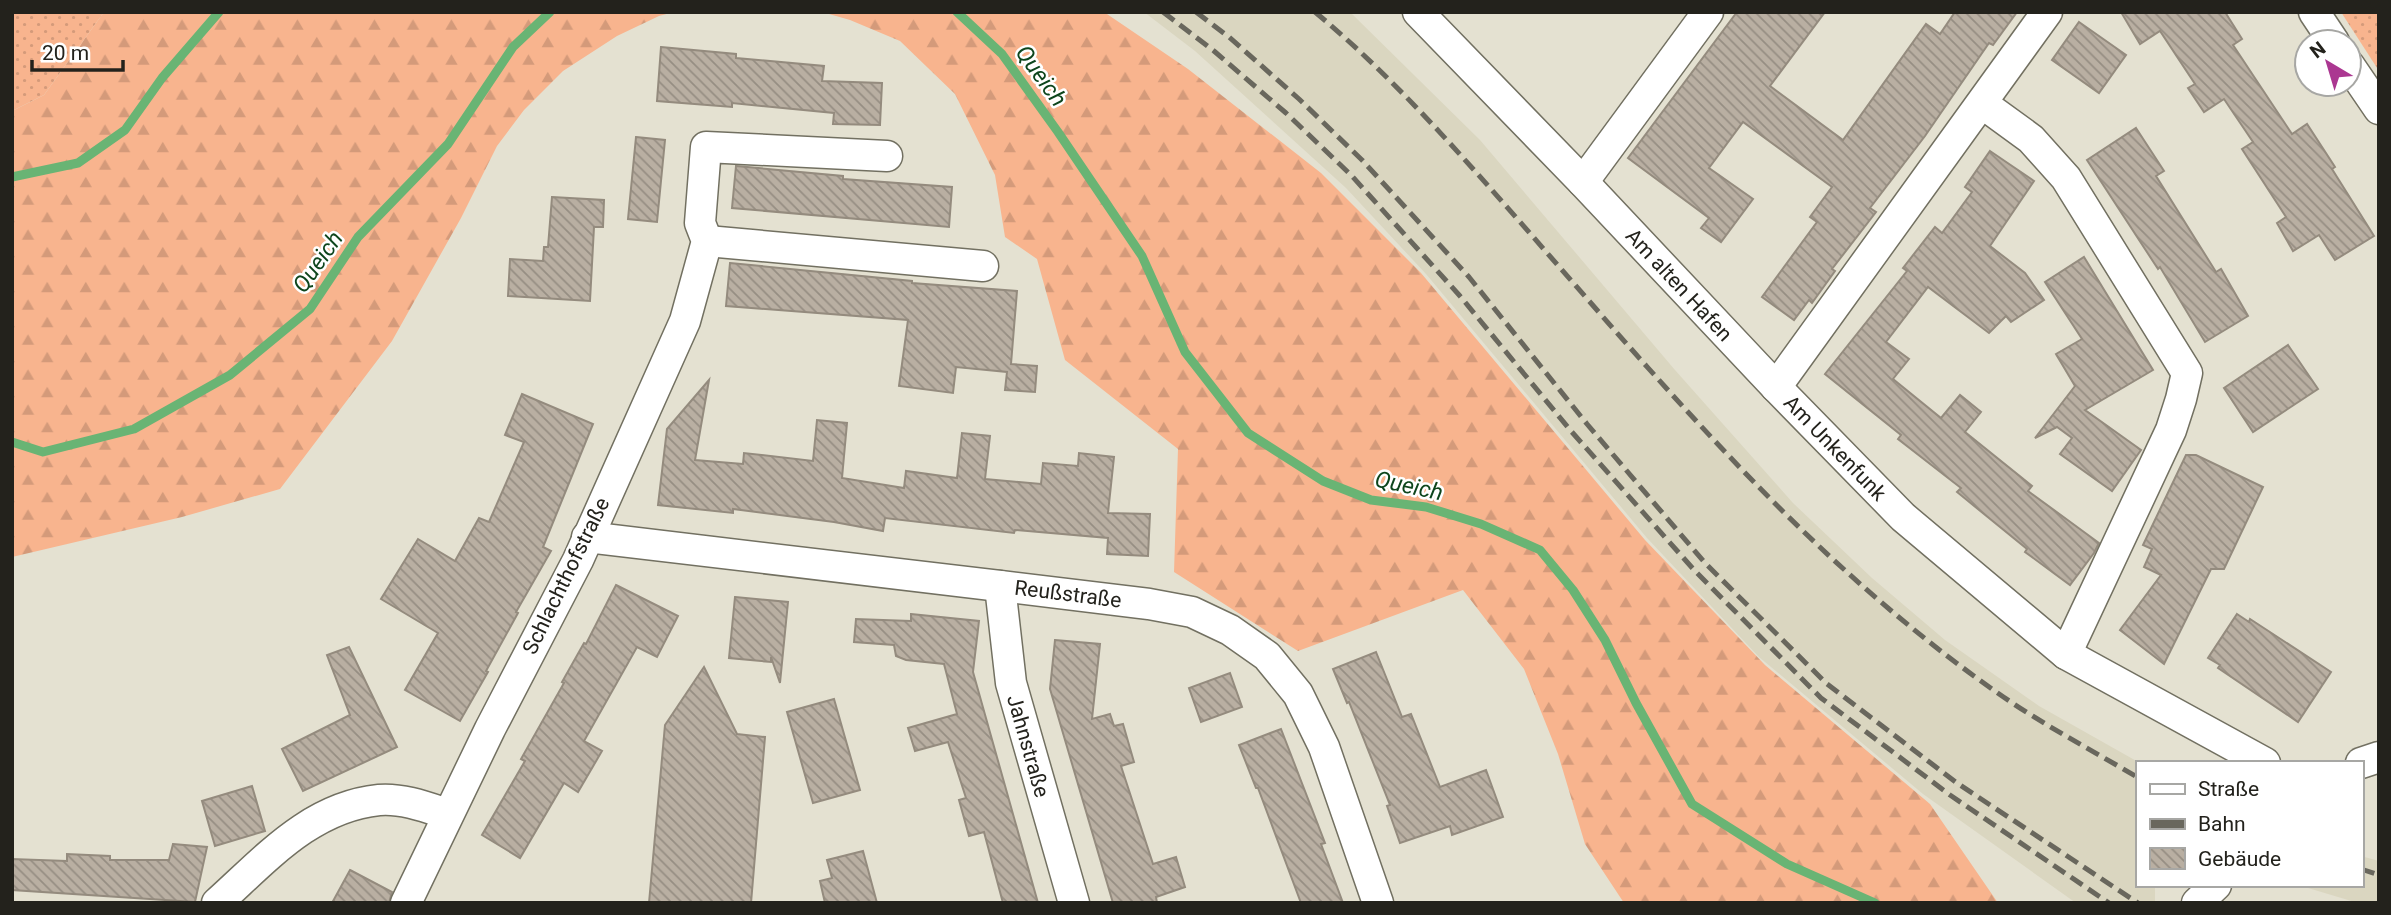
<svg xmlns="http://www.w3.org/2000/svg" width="2391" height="915" viewBox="0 0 2391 915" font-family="Roboto,sans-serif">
<defs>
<pattern id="grass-dots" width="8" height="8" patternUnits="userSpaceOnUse" patternTransform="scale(1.75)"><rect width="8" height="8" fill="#f8b48e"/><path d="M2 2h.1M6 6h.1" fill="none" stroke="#d49a7a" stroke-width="1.8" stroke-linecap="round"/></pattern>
<pattern id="forest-firs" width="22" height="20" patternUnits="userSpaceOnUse" patternTransform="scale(1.75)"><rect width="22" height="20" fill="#f8b48e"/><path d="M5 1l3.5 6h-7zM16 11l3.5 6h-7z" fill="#d49a7a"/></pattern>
<pattern id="building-back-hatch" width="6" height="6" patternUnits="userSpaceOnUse" patternTransform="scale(1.75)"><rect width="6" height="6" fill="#b9afa2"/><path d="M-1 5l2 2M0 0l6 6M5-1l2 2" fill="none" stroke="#968e83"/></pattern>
</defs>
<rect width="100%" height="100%" fill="#e4e1d1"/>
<g fill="#dad6c0">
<polygon points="1144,12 1350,12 1480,140 1675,370 1793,503 1872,578 1945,640 2039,706 2140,763 2137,763 2137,885 2155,885 2155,901 2157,903 2076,903 1923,794 1759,657 1647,538 1426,274 1346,188 1195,51"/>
<polygon points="2361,856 2379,861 2379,903 2358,903 2298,885 2361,885"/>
</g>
<g fill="url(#grass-dots)">
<polygon points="12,12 104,12 44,95 12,111"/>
<polygon points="2341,12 2379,12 2379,71"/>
</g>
<g fill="url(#forest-firs)">
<polygon points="104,12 674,12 659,16 617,36 563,71 524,110 497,146 461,218 392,341 280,489 182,517 12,557 12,111 44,95"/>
<polygon points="822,12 1104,12 1188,69 1321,173 1421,273 1645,540 1765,665 1930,804 1998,903 1624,903 1585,844 1558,754 1524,669 1463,590 1298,651 1174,572 1178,449 1065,360 1037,259 1005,237 995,175 955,94 900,41 850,20"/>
</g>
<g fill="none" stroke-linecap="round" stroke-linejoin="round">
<g stroke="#69b474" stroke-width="9">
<polyline points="957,12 1002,54 1058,132 1142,256 1185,352 1248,433 1323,481 1371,500 1426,507 1481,524 1540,550 1573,590 1605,640 1636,703 1692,804 1787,864 1875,903"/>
<polyline points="12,177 78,163 125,130 162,78 219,12"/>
<polyline points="12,442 43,452 134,429 230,375 310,309 358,237 448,144 513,47 550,12"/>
</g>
</g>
<g fill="url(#building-back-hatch)" stroke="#948b7e" stroke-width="2">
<polygon points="1737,12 1825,12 1770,86 1843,140 1926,24 1940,34 1955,12 2017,12 1993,45 1989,43 1925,136 1870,208 1876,212 1832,269 1835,271 1812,303 1809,300 1794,320 1762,297 1817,222 1810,217 1832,187 1743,122 1709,168 1753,199 1721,242 1701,228 1709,218 1628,158"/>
<polygon points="2121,12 2225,12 2242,39 2233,45 2292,134 2307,124 2335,167 2332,169 2374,236 2335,260 2319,235 2293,251 2277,223 2286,217 2242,149 2253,142 2224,99 2204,112 2188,88 2195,84 2160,31 2140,44"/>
<polygon points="2079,22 2126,55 2099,93 2052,60"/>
<polygon points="661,47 736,54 736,58 824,66 822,81 882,83 880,125 833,124 834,113 732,103 732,107 657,101"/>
<polygon points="2136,128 2164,171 2156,176 2216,272 2221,269 2248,316 2205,342 2160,267 2158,269 2087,160"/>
<polygon points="636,137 665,140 657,222 628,219"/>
<polygon points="1990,151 2034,181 1990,246 2025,273 2044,300 2011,322 2006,316 1989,333 1928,287 1886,342 1909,359 1893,379 1941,418 1960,395 1981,412 1965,432 2032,486 2028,491 2099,543 2094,553 2070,585 2025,552 2027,549 1957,492 1961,488 1898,439 1901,435 1825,374 1907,271 1903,268 1935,227 1942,233 1972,192 1965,187"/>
<polygon points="736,166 843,176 843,179 952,187 949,227 732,208"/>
<polygon points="552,197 604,200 603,227 594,227 590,301 508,296 510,259 543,261 544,247 548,247"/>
<polygon points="2084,257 2153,370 2085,410 2141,450 2112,491 2060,454 2072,438 2057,427 2035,438 2075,386 2056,354 2082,339 2045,282"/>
<polygon points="730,263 912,281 912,283 1017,291 1011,364 1037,366 1035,392 1005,390 1007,372 956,367 953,393 899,386 908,320 726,306"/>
<polygon points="2288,345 2318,389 2253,432 2224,388"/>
<polygon points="709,380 695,460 743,464 744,453 813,461 817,420 847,423 842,478 904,488 906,471 957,478 962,433 990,436 985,479 1041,484 1043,463 1078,466 1079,453 1114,457 1108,513 1150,514 1148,556 1107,554 1108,538 1015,530 1014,533 885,518 883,531 834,522 733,509 733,513 658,505 667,429"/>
<polygon points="522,394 593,424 543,547 551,551 516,612 518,613 486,671 488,672 460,721 405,690 438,633 381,599 418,539 455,561 479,518 489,522 524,442 505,435"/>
<polygon points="2186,455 2196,455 2263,487 2224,569 2211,569 2164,664 2120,630 2161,575 2144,567 2152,549 2143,545"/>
<polygon points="616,585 678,616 657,657 637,647 584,741 602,751 578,792 564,783 520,858 482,835 525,761 521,759 564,683 562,682 584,643 586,644"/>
<polygon points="735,597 788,602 780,683 771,657 771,662 729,658"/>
<polygon points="911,614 979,621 973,672 1038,903 1003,903 984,832 969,836 959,800 966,798 948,742 915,751 908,728 957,714 944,664 906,660 896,656 894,645 854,642 856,619 911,621"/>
<polygon points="2237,614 2249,622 2250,619 2331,672 2298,722 2218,668 2220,665 2208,658"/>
<polygon points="1055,640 1100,644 1092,719 1110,714 1114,726 1123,724 1134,762 1121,766 1153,864 1176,857 1185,887 1156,897 1157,903 1113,903 1050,689"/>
<polygon points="349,647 397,747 303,791 282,749 350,715 327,655"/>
<polygon points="1376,652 1402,717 1411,714 1440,787 1486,770 1503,817 1452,835 1450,826 1400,843 1387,806 1390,805 1349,702 1347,703 1333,669"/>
<polygon points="704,667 737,734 765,737 751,903 649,903 665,725"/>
<polygon points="1230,673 1242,707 1201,722 1189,688"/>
<polygon points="834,699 860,790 813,803 787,712"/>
<polygon points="1281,729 1325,843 1321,844 1343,903 1301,903 1258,788 1256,788 1239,745"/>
<polygon points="252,786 265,831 215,846 202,801"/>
<polygon points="173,844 207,847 195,902 12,890 12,859 67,861 67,854 110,856 110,860 169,860"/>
<polygon points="863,851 877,903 825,903 820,881 832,878 827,860"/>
<polygon points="350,870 392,892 389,903 332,903"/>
</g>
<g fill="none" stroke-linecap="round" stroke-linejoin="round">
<defs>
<g id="minor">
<polyline points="1418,12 1583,182 1776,387 1903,517 2066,654 2265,763"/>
<polyline points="2314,12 2334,42"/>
<polyline points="2349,65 2379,109"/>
<polyline points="1983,104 2031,139 2066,178 2187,373 2181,399 2171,430 2066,654"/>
<polyline points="1583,182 1708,12"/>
<polyline points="707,241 983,266"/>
<polyline points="1776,387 2047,12"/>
<polyline points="587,537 1000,586 1149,604 1192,612 1230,630 1267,656 1298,694 1324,747 1378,903"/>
<polyline points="1000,586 1011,683 1074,903"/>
<polyline points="2361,763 2379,757"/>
<path d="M217,903C265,860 310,807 379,800C402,798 426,807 447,814"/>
<polyline points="406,903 490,729 578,560 685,321 707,241 700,223 706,147 887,156"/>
<polyline points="2197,903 2216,885"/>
</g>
</defs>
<use href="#minor" stroke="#727061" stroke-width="33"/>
<use href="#minor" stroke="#fff" stroke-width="30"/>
<g stroke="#69675d" stroke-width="5" stroke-dasharray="14 7" stroke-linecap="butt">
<polyline points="1163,12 1214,51 1286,113 1351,175 1460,296 1571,431 1695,571 1821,698 1950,795 2109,903"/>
<polyline points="1196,12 1229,37 1299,99 1362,160 1469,277 1587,424 1705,563 1827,684 1957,783 2138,903"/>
<path d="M1315,12C1385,70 1446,138 1506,206C1580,290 1652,375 1729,456C1809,541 1896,621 1992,689C2038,722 2088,748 2137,777"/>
<polyline points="2361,869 2379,875"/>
</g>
</g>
<g text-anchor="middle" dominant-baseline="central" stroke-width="5" stroke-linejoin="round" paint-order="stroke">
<g font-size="21" fill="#23221c" stroke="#fff">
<text transform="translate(1679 285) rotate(47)">Am alten Hafen</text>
<text transform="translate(1835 448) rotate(46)">Am Unkenfunk</text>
<text transform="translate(566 576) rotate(-64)">Schlachthofstraße</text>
<text transform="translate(1068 594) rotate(7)">Reußstraße</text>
<text transform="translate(1028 746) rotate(74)">Jahnstraße</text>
</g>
<g font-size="23" font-style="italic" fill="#0d451c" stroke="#fff">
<text transform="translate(1041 76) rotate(54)">Queich</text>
<text transform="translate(318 262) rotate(-55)">Queich</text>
<text transform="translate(1409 486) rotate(12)">Queich</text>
</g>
</g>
<rect width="2391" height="915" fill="none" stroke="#23221c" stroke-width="28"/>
<rect x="2136" y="761" width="228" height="126" fill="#ffffff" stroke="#a7a7a4" stroke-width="2"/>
<rect x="2150" y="784" width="35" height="10" fill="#ffffff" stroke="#a7a7a4" stroke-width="2"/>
<text x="2198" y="796" font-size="21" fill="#23221c">Straße</text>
<rect x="2150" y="819" width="35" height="10" fill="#69675d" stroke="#a7a7a4" stroke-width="2"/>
<text x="2198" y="831" font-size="21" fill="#23221c">Bahn</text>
<rect x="2150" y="848" width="35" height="21" fill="url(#building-back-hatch)" stroke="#a7a7a4" stroke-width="2"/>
<text x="2198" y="866" font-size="21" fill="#23221c">Gebäude</text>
<g transform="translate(2328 63) rotate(322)"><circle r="33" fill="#ffffff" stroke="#a7a7a4" stroke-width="2"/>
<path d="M0-5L12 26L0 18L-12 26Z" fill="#ab3791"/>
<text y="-10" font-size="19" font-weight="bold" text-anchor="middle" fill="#23221c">N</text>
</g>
<path d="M32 60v10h91v-10" fill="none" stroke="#23221c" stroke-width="3.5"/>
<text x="42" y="60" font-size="21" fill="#23221c" stroke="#ffffff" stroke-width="5" paint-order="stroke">20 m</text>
</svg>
